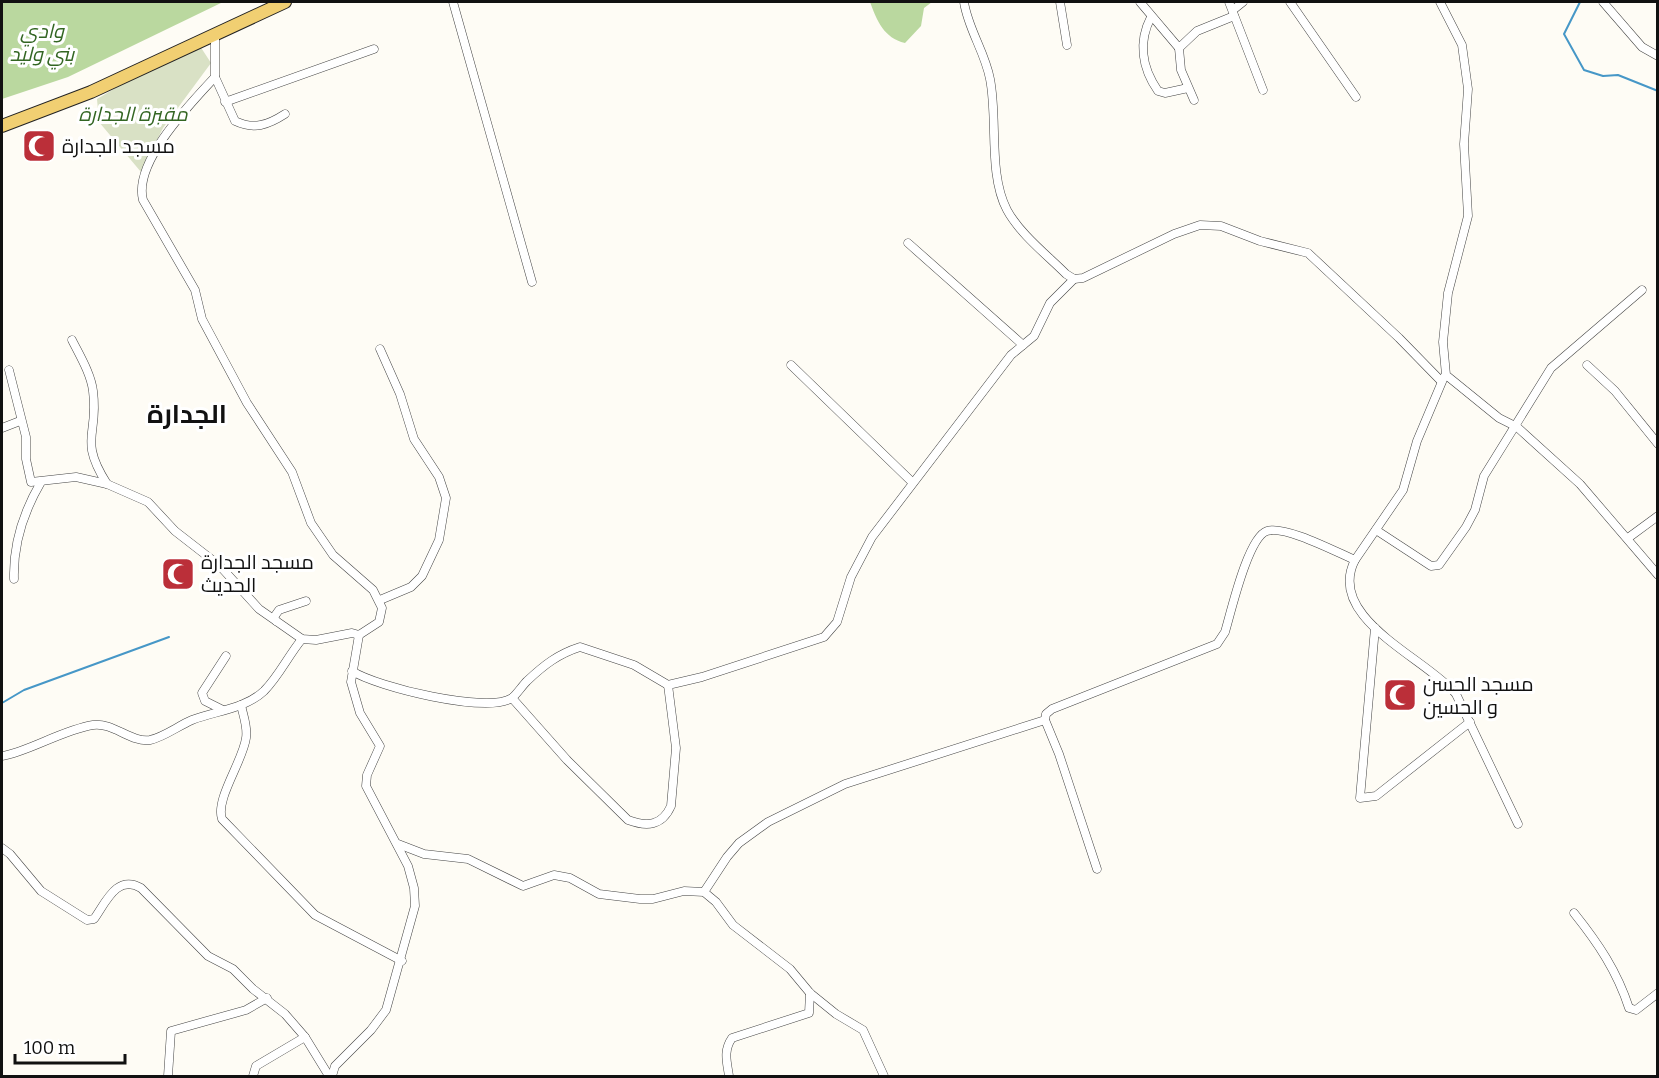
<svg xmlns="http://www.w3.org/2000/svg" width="1659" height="1078" viewBox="0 0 1659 1078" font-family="Bitter,Cairo,serif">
<rect width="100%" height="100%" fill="#fefcf5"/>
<g fill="#bad89f">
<polygon points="2,2 223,2 68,77 2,99"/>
<path d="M870,2H932L924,8L921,26L905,43C884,38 877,21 870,2Z"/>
</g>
<polygon fill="#d9e1c5" points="200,46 211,63 163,128 141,172 99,122 97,99 149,68"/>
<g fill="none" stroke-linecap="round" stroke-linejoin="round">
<g stroke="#4697c7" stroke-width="2">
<polyline points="1580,2 1564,34 1584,70 1603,76 1618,75 1658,91"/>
<polyline points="2,703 24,690 169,637"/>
</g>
<defs>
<g id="minor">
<polyline points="453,2 532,282"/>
<path d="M964,2C968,29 985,52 990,79C998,119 988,174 1007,210C1020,234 1047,255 1066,274L1074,279L1083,278L1174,234L1200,225L1221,226L1260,241L1308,253L1399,338L1441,381"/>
<polyline points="1060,2 1067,45"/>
<polyline points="1140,2 1179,48 1197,31 1234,16"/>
<polyline points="1229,2 1263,90"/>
<polyline points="1290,2 1356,97"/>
<polyline points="1440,2 1462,45 1468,89 1464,144 1468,216 1448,293 1443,342 1446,375 1499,418 1517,427 1580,484 1658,575"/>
<polyline points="1603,2 1642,47 1658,56"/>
<polyline points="1233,10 1243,2"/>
<path d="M1151,17C1138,42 1142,68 1158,91L1165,93L1188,88"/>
<polyline points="1179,48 1181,70 1194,100"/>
<path d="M215,77L235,121C254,130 268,125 285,114"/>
<polyline points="225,102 374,49"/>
<polyline points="908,243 1023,345"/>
<path d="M72,340C80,356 91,374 93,391C99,436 78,438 107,484"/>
<polyline points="380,349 400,394 414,439 439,477 446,498 439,540 422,576 411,587 380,600"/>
<polyline points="791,365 912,482"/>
<polyline points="1587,365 1615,391 1658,444"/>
<path d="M9,370L26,437V459L31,482L76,477L107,484L148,502L175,531L220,566L259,609L302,639L316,640L352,633L359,635L379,622L382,608L373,590L333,555L311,523L292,472L247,403L202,319L195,290L143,200C133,162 191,103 215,77V35"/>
<path d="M1444,377L1417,441L1403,490L1355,560C1325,618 1426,658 1456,694L1518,824"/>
<polyline points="2,428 20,421"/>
<polyline points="1376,530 1431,566 1439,565 1466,527 1475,510 1484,476 1551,368 1642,290"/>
<polyline points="1628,538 1658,516"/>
<path d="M14,579C13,545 24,511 41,482"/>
<polyline points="276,621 274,617 279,610 306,601"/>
<polyline points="1375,628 1360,798 1376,796 1470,722"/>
<path d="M352,671C377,687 487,714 512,698C517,694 522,686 527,681C544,665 558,654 580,647L634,665L668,685L702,677L824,637L837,622L851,577L872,537L1011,355L1034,336L1050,303L1074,279"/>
<path d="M512,698L567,760L628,820C647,827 662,826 671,806L676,748L668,685"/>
<path d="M241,705C243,715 248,727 246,738C243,761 215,799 222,819L315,915L402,961"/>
<polyline points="223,710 205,701 202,693 226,656"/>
<path d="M2,756C28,752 62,730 93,725C113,722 131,743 150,740C164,737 178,726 192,720C215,711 245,709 264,691C279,676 288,656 302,639"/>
<polyline points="398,844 424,854 468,859 523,886 554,875 570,878 599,894 640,899 653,899 684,891 704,892 716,902 733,925 790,969 810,993 836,1014 863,1030 884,1076"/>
<path d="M2,848L10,854L41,891L87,920L94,919C106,902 117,874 141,888L208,956L233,969L253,989L285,1014L305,1037L329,1076"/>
<path d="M1097,869L1059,754L1045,720L1046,714L1052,709L1217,644L1225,632C1231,612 1248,537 1267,531C1285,525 1336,552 1355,560"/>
<polyline points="704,892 727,857 739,843 768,822 845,784 1045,720"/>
<path d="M1574,913C1598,943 1617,971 1629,1008L1636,1010L1658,993"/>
<polyline points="168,1076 171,1031 246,1010 267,998"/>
<polyline points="253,1076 256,1066 305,1037"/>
<polyline points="332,1076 335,1066 371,1030 386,1010 415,906 414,888 408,866 366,786 367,775 380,746 360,713 351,682 359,635"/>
<path d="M729,1076C727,1062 723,1051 732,1038L809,1013L810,993"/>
</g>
<polyline id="primary" points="2,126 91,92 285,2"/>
</defs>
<use href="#minor" stroke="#444" stroke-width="9"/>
<use href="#primary" stroke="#222" stroke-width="14"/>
<use href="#minor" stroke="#fff" stroke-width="8"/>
<use href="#primary" stroke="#f1cf72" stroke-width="12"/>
</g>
<defs>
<symbol id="mosque-square" viewBox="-11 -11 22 22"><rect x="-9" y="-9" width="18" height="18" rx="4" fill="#bb2f39" stroke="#fff"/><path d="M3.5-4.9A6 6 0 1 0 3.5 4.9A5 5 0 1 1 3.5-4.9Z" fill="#fff"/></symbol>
</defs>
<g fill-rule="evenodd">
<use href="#mosque-square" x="20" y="127" width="38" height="38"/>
<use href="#mosque-square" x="159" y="555" width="38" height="38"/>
<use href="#mosque-square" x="1381" y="676" width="38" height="38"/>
</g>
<g text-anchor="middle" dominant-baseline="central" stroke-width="6" stroke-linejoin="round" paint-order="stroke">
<g font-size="20" font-style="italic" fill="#336623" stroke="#fff">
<text x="42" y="31">وادي<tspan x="42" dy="23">بني وليد</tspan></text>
<text x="133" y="114">مقبرة الجدارة</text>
</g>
<g font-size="20" fill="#111" stroke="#fff" text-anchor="start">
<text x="62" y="146">مسجد الجدارة</text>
<text x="201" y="562">مسجد الجدارة<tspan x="201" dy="23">الحديث</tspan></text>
<text x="1423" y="684">مسجد الحسن<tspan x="1423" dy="23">و الحسين</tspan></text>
</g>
<g font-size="26" font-weight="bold" fill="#111" stroke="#fff">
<text x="187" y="414">الجدارة</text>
</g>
</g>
<rect width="1659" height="1078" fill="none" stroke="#111111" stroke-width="6"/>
<path d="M15 1054v9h110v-9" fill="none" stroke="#111111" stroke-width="3"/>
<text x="24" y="1054" font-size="18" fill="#111111" stroke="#ffffff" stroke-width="4.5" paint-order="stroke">100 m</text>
</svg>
